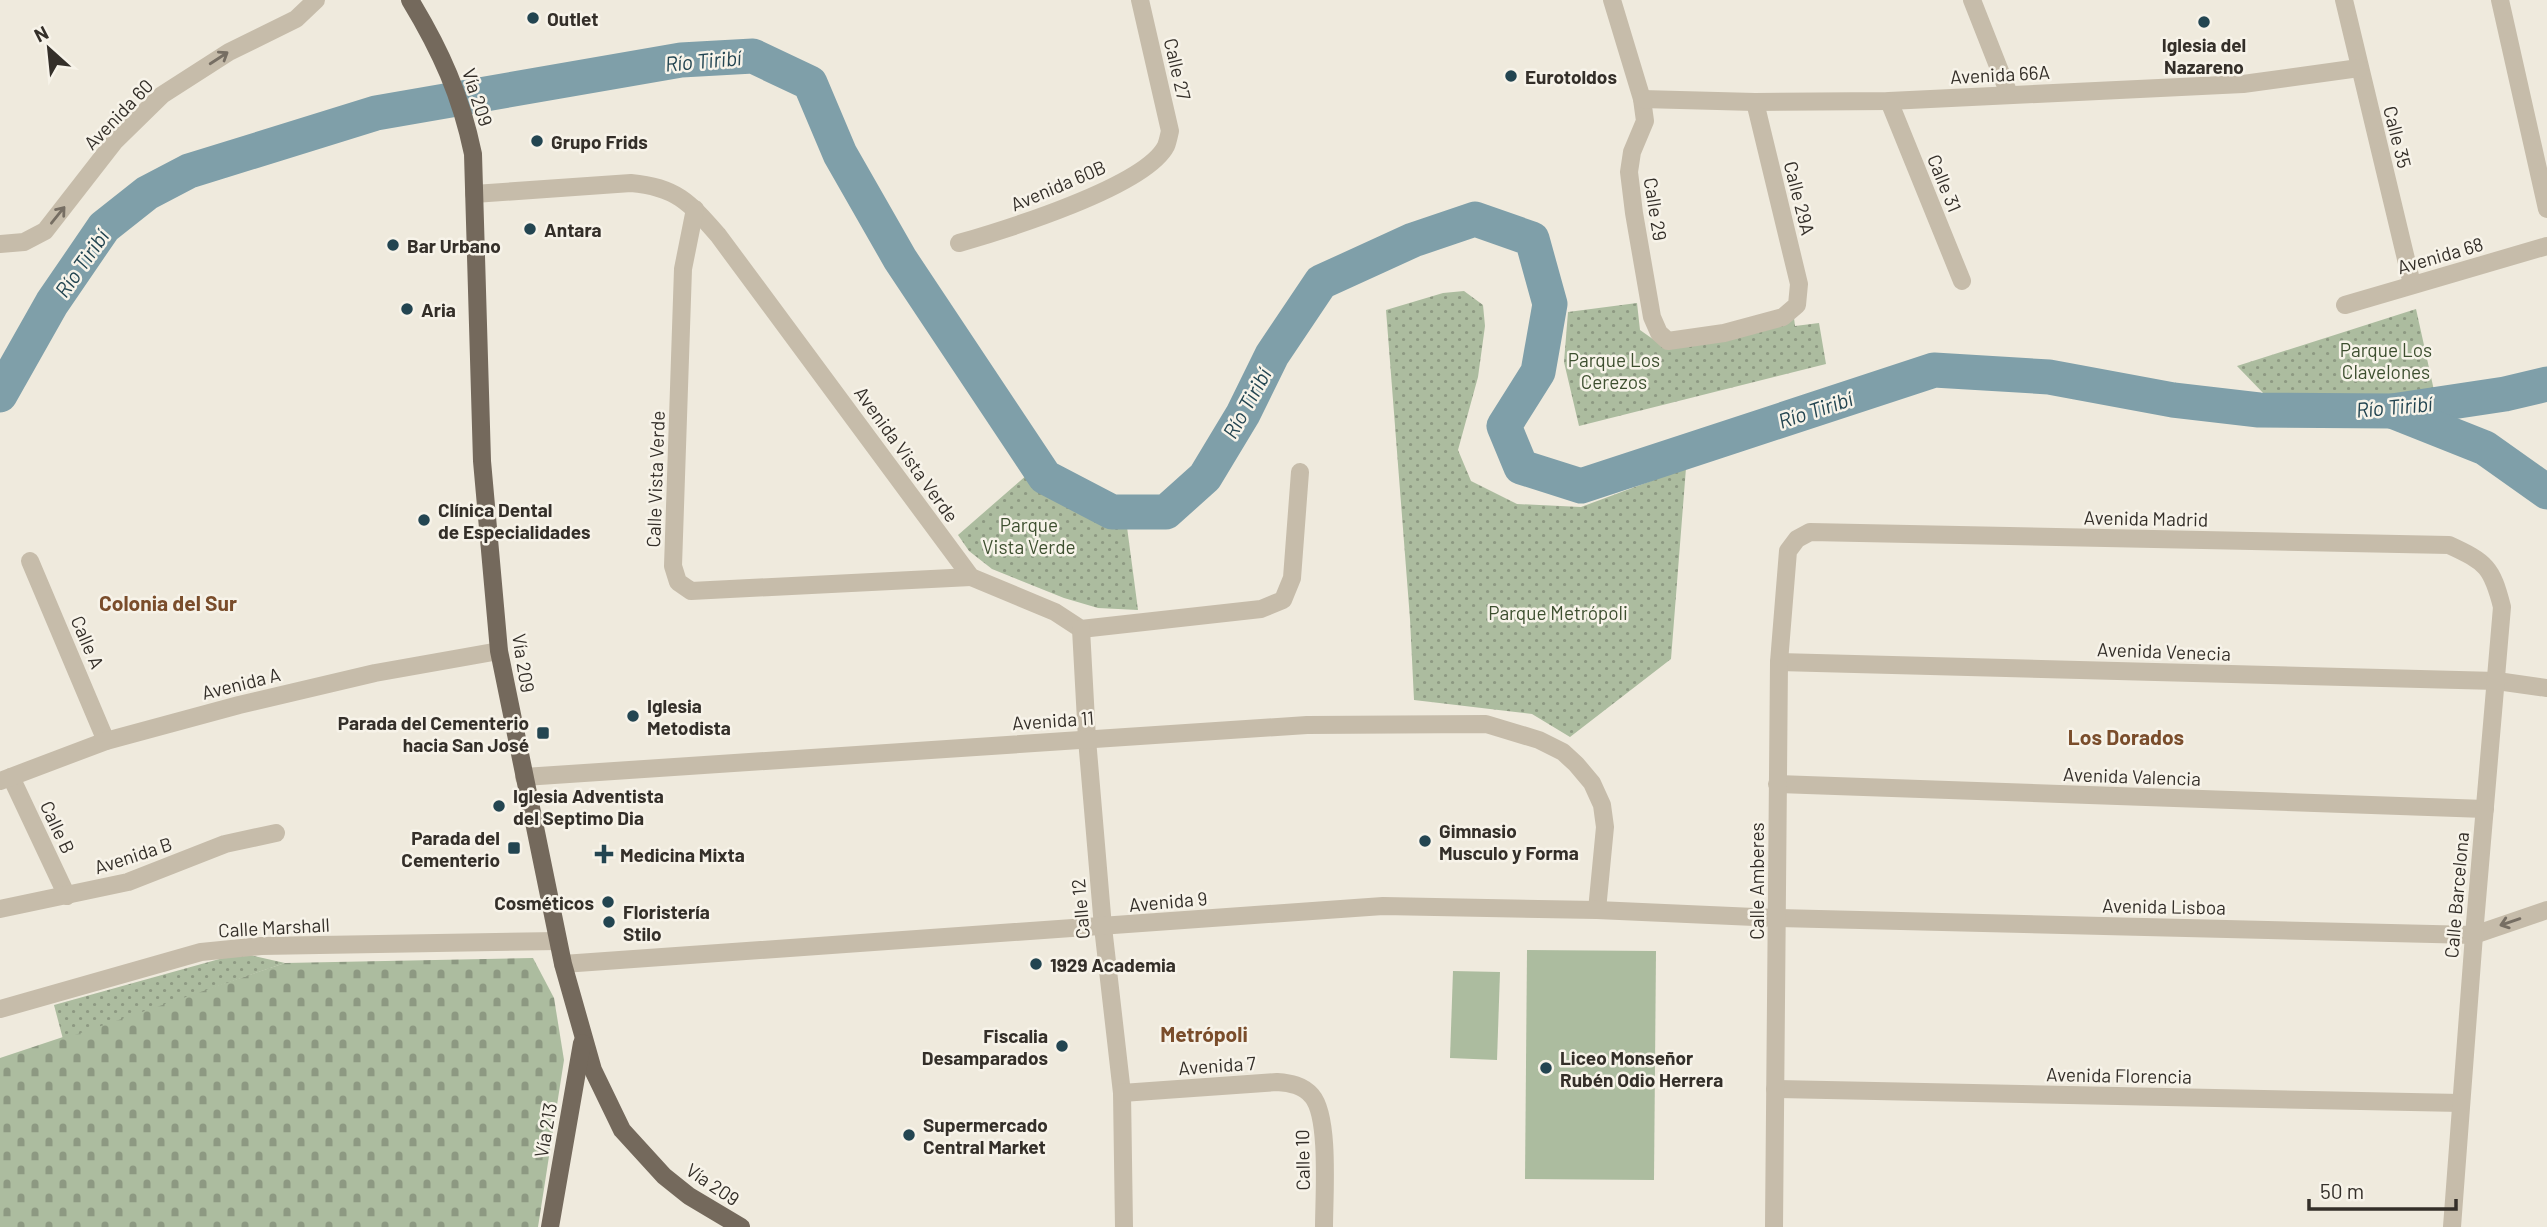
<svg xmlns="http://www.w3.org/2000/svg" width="2547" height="1227" viewBox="0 0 2547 1227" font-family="Barlow,sans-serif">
<defs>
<pattern id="cemetery-stones" width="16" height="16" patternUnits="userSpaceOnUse" patternTransform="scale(1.75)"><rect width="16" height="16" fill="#acbc9f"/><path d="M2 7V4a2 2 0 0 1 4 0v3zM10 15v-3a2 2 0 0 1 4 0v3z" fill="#8d9982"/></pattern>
<pattern id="park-dots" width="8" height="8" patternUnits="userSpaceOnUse" patternTransform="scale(1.75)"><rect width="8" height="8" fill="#acbc9f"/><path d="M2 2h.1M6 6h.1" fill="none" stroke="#8d9982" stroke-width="1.8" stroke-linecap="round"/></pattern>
</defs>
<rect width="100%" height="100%" fill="#efeadd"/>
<polygon fill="url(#cemetery-stones)" points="533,958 554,998 564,1060 538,1227 0,1227 0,1058 285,963"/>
<g fill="url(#park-dots)">
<polygon points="1464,291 1483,305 1485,326 1478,377 1458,450 1471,481 1517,504 1581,507 1686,468 1671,659 1570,737 1532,714 1414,700 1410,619 1386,310 1443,293"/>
<polygon points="1637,303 1640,330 1657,342 1794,318 1795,326 1819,323 1826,364 1579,426 1564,362 1568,312"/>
<polygon points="2416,309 2435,395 2378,401 2267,397 2237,366"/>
<polygon points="1028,474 1039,488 1112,528 1127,527 1138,610 1098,608 1064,598 992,569 969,551 958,535"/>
<polygon points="241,953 285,963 63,1039 54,1005"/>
</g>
<g fill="#acbc9f">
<polygon points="1527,950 1656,951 1654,1180 1525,1179"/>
<polygon points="1453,971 1500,972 1497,1060 1450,1058"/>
</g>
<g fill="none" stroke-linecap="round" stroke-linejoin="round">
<g stroke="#7f9fa9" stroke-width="35">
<polyline points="0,395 52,303 104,227 147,193 189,171 376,113 681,60 753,56 810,83 840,154 900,259 1045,477 1112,512 1166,512 1205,477 1243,414 1272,355 1321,282 1413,240 1475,219 1532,239 1550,304 1538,372 1504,426 1521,467 1581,486 1934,370 2049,377 2173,400 2259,410 2392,411 2505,394 2547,384"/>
<polyline points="2392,411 2485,448 2547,492"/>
</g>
<g stroke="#c6bcaa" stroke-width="18">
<polyline points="1612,0 1642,99 1645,121 1632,152 1629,172 1634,213 1652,317 1659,333 1668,341 1724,333 1783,317 1797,305 1799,284 1755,102"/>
<polyline points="1972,0 2009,94"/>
<polyline points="2344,0 2412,284"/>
<polyline points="2500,0 2547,209"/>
<polyline points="1642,99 1755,102 1889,101 2243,84 2359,68"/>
<polyline points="1889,101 1962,281"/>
<path d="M474,194L631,183C676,187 689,202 718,235L971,577L1055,612L1081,629L1261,609L1283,600L1292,578L1300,472"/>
<polyline points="695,209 683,269 673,566 678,582 691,591 971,577"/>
<path d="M959,243C1004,230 1145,187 1166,146C1168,141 1169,135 1170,131L1140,0"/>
<polyline points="0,244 24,242 45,231 115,141 162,95 229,52 296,19 316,0"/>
<polyline points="2345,305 2547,246"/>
<polyline points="30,561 106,741"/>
<polyline points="1081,629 1087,739 1103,927 1122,1093 1124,1227"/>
<polyline points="1779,662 2497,681 2547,688"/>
<polyline points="11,777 67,896"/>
<polyline points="524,777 1307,725 1486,724 1539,740 1563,752 1576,764 1592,783 1602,805 1605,827 1597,910"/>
<polyline points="0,781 106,741 239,705 375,673 499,651"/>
<polyline points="1777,784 2485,809"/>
<polyline points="0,909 128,882 225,844 276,833"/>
<polyline points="563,964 1383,906 1597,910 1777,918 2474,935 2547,910"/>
<polyline points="0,1009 201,952 261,946 558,941"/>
<polyline points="1775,1089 2461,1103"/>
<path d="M1122,1093L1277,1082C1290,1083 1303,1085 1312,1096C1330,1117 1324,1197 1324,1227"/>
<path d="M1774,1227L1779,662L1788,551L1797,539L1810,532L2449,545C2486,562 2492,567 2502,607L2474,935L2452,1227"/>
</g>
<g stroke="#74695c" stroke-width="18">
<path d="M410,0C441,51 461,96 473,154L482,461L499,651L563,964L593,1070L622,1130L664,1176L689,1196L741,1227"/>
<polyline points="550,1227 582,1043"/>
</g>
</g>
<defs><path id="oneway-shaft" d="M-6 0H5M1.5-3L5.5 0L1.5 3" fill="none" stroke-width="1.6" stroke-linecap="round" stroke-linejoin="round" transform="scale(1.75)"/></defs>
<g stroke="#766e63">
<use href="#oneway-shaft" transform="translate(219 58) rotate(-33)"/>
<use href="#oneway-shaft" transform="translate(58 215) rotate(-51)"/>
<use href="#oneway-shaft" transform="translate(2510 922) rotate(161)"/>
</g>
<g fill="#234551" stroke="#f7f3e9" stroke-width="2.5">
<circle cx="533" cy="18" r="7"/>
<circle cx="2204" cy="22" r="7"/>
<circle cx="1511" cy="76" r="7"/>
<circle cx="537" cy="141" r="7"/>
<circle cx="530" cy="229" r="7"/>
<circle cx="393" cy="245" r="7"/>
<circle cx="407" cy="309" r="7"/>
<circle cx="424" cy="520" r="7"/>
<circle cx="633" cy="716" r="7"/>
<rect x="536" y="726" width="14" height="14" rx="3.5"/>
<circle cx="499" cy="806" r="7"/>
<circle cx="1425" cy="841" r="7"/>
<rect x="507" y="841" width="14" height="14" rx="3.5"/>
<path d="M600.5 843.5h7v7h7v7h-7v7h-7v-7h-7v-7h7z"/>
<circle cx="608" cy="902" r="7"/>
<circle cx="609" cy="922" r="7"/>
<circle cx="1036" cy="964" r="7"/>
<circle cx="1062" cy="1046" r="7"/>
<circle cx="1546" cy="1068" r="7"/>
<circle cx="909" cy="1135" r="7"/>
</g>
<g text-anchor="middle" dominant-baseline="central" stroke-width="5" stroke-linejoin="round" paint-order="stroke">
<g font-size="19" font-weight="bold" fill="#342f29" stroke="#f7f3e9" text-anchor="start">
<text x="547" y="18">Outlet</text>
<text x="2204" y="44" text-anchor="middle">Iglesia del<tspan x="2204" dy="22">Nazareno</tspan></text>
<text x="1525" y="76">Eurotoldos</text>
<text x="551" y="141">Grupo Frids</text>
<text x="544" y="229">Antara</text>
<text x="407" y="245">Bar Urbano</text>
<text x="421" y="309">Aria</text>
<text x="438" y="509">Clínica Dental<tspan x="438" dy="22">de Especialidades</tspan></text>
<text x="647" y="705">Iglesia<tspan x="647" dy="22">Metodista</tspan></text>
<text x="529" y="722" text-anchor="end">Parada del Cementerio<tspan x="529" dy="22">hacia San José</tspan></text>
<text x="513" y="795">Iglesia Adventista<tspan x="513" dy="22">del Septimo Dia</tspan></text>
<text x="1439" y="830">Gimnasio<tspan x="1439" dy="22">Musculo y Forma</tspan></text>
<text x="500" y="837" text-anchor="end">Parada del<tspan x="500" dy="22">Cementerio</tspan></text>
<text x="620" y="854">Medicina Mixta</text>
<text x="594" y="902" text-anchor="end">Cosméticos</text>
<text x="623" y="911">Floristería<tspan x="623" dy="22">Stilo</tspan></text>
<text x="1050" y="964">1929 Academia</text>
<text x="1048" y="1035" text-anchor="end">Fiscalia<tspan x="1048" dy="22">Desamparados</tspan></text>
<text x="1560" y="1057">Liceo Monseñor<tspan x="1560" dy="22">Rubén Odio Herrera</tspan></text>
<text x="923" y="1124">Supermercado<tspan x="923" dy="22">Central Market</tspan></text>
</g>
<g font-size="19" fill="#342f29" stroke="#f7f3e9">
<text transform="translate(1178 69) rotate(77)">Calle 27</text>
<text transform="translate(2000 74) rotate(-3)">Avenida 66A</text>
<text transform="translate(478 97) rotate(72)">Vía 209</text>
<text transform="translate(118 114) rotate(-46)">Avenida 60</text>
<text transform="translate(2398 137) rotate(76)">Calle 35</text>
<text transform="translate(1945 183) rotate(68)">Calle 31</text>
<text transform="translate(1058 185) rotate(-23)">Avenida 60B</text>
<text transform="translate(1800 198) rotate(76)">Calle 29A</text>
<text transform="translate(1656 209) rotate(81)">Calle 29</text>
<text transform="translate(2440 255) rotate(-16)">Avenida 68</text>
<text transform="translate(907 454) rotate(54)">Avenida Vista Verde</text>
<text transform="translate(655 479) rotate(-88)">Calle Vista Verde</text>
<text transform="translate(2146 518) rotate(1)">Avenida Madrid</text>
<text transform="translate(88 642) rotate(67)">Calle A</text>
<text transform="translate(2164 651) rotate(2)">Avenida Venecia</text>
<text transform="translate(524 663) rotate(81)">Vía 209</text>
<text transform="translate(241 683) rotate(-14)">Avenida A</text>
<text transform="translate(1053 720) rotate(-4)">Avenida 11</text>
<text transform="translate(2132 776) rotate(2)">Avenida Valencia</text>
<text transform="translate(58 827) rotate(65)">Calle B</text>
<text transform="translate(133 855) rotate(-18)">Avenida B</text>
<text transform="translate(1756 881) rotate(-90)">Calle Amberes</text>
<text transform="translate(2456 895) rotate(-85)">Calle Barcelona</text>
<text transform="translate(1168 901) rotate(-5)">Avenida 9</text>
<text transform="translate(2164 906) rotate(1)">Avenida Lisboa</text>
<text transform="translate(1080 909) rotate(-95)">Calle 12</text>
<text transform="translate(274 927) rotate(-3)">Calle Marshall</text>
<text transform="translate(1217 1065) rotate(-4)">Avenida 7</text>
<text transform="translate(2119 1075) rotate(1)">Avenida Florencia</text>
<text transform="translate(545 1130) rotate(-80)">Vía 213</text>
<text transform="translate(1302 1160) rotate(-91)">Calle 10</text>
<text transform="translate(713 1184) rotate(34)">Vía 209</text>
</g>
<g font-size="19" fill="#3d4f2f" stroke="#f7f3e9">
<text x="2386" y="349">Parque Los<tspan x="2386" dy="22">Clavelones</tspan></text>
<text x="1614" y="359">Parque Los<tspan x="1614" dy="22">Cerezos</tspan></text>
<text x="1029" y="524">Parque<tspan x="1029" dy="22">Vista Verde</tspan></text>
<text x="1558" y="612">Parque Metrópoli</text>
</g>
<g font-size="21" font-style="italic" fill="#234551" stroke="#f7f3e9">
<text transform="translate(703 60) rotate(-5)">Río Tiribí</text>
<text transform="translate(81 263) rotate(-55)">Río Tiribí</text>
<text transform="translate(1246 403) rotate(-61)">Río Tiribí</text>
<text transform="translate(2394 406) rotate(-5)">Río Tiribí</text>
<text transform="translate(1815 409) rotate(-18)">Río Tiribí</text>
</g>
<g font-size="21" font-weight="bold" fill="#7a4d2b" stroke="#f7f3e9">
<text x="168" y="602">Colonia del Sur</text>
<text x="2126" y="736">Los Dorados</text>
<text x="1204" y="1033">Metrópoli</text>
</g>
</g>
<g transform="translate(49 49) rotate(333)" stroke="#f7f3e9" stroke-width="5" paint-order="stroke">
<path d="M0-5L12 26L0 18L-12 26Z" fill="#342f29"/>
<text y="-10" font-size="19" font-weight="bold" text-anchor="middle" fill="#342f29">N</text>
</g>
<path d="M2309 1199v10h147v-10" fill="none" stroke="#342f29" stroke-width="3.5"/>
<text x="2320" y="1199" font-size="21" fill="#342f29" stroke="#f7f3e9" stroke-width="5" paint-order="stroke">50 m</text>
</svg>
